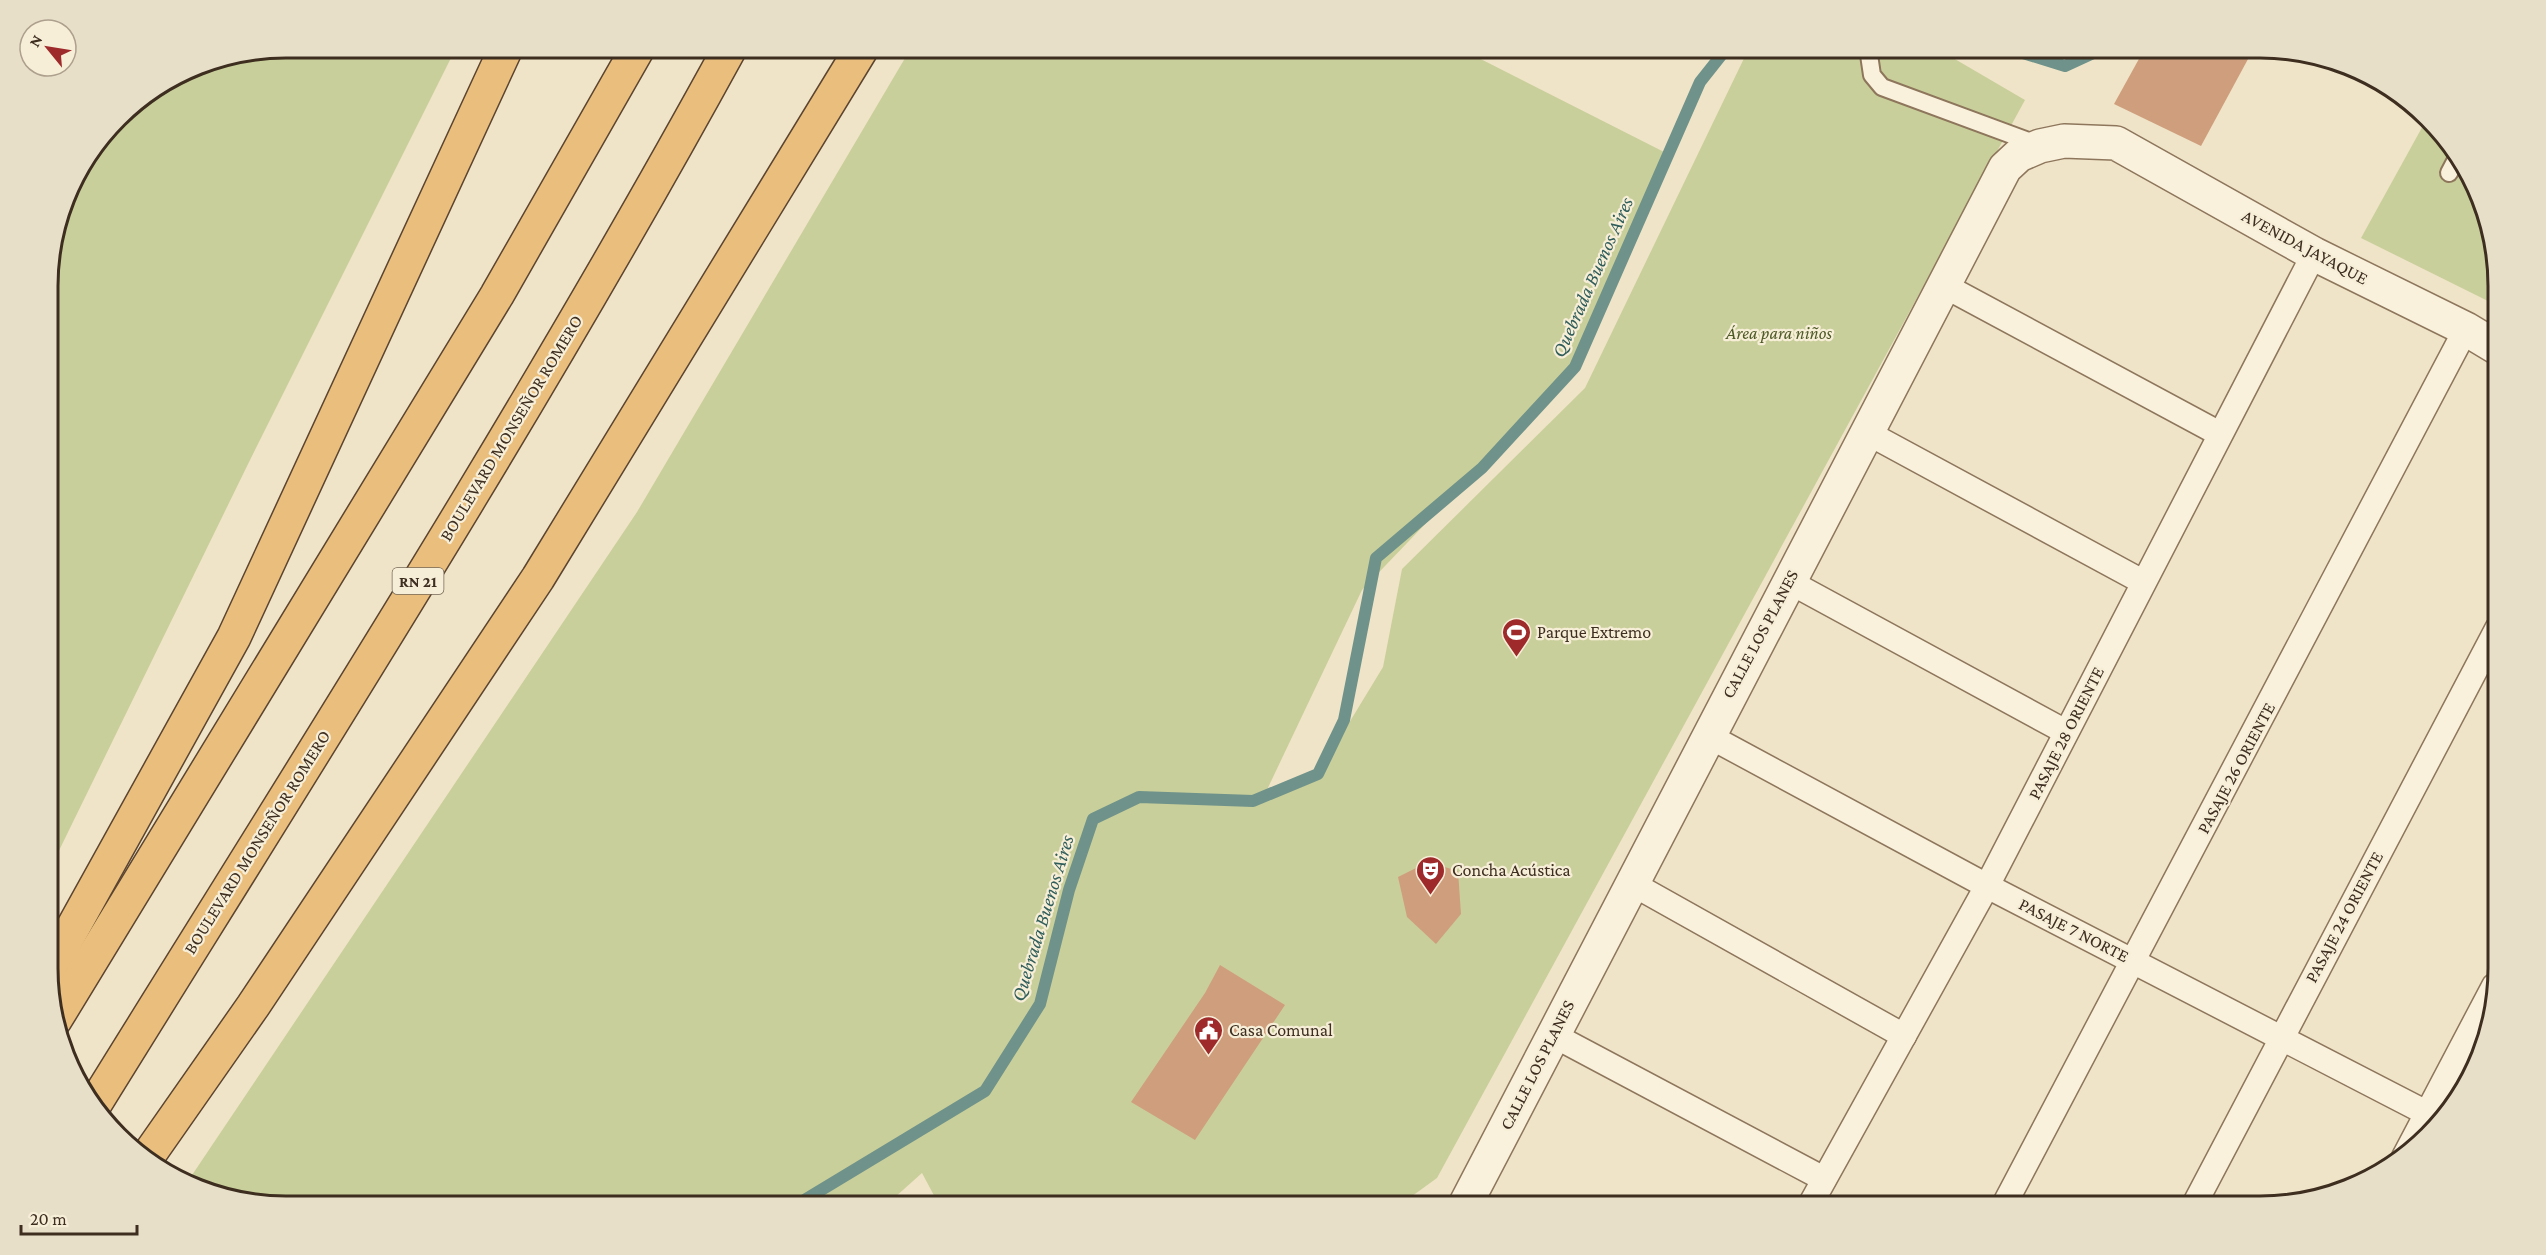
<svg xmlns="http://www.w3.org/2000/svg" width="2546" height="1255" viewBox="0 0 2546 1255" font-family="'Crimson Pro',serif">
<rect width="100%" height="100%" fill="#f0e4c8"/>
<g fill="#c9cf9b">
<polygon points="286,48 456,48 251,458 50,869 49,270 73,180 129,107 195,66"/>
<polygon points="911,48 1459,48 1672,156 1570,373 1362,590 1265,794 1318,774 1383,667 1402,569 1585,388 1749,48 1936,48 2025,100 1437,1178 1397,1207 977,1207 980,1198 938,1203 922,1173 884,1207 286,1207 186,1184 637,512"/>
<polygon points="2425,122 2449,141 2480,195 2496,255 2496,305 2361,238"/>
<polygon points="2482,1039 2474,1074 2451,1107 2447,1105"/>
</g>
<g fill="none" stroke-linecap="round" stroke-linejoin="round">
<g stroke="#6f938a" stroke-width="12">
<polyline points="2007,48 2065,66 2104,48"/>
<polyline points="793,1207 985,1091 1040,1004 1069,890 1093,819 1139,797 1253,801 1318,774 1344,720 1376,558 1482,468 1575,367 1700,82 1727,48"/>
</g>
</g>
<g fill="#cf9f7d">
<polygon points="2145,48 2254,48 2201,146 2114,104"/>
<polygon points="1428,862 1458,871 1461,914 1436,944 1407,917 1398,877"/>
<polygon points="1220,965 1285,1005 1195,1140 1131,1102 1205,993"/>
</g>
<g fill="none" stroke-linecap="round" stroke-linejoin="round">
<defs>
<g id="service">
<polyline points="1868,48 1872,75 1882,87 2039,145"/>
<polyline points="2449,173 2458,156"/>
</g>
<g id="pedestrian">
<polyline points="1943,285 2220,434"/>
<polyline points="1866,432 2143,582"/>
<polyline points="1788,581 2066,732"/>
<polyline points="1707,735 1987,886 2442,1121"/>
<polyline points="1631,883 1904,1036"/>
<polyline points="1553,1035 1824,1179"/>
<polyline points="2404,1157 2494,986"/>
<polyline points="1809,1207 1987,886 2314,254"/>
<polyline points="2003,1207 2466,329"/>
<polyline points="2193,1207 2497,629"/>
</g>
<polyline id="minor" points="1464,1207 2005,168 2019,155 2040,146 2064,141 2116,143 2314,254 2466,329 2496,347"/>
<g id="trunk">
<polyline points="50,969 234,637 506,48"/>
<polyline points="55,1020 497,295 638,48"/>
<path d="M93,1107C310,757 532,410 730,48"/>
<polyline points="148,1156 253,1006 538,578 862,48"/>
</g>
</defs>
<use href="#service" stroke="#8d765c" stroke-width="20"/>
<use href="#pedestrian" stroke="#8d765c" stroke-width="27"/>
<use href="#minor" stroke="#8d765c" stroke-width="36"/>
<use href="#trunk" stroke="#5b4430" stroke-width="36"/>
<use href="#service" stroke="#faf1dc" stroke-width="16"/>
<use href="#pedestrian" stroke="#faf1dc" stroke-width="24"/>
<use href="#minor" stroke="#faf1dc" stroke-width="33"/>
<use href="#trunk" stroke="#eabe7c" stroke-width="33"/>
</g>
<defs>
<symbol id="stadium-pin" viewBox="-11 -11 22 30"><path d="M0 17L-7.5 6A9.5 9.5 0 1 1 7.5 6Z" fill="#9e2a2b" stroke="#f7eed8"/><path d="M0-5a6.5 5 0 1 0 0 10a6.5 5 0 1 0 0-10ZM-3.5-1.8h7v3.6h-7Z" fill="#fff"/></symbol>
<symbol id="theatre-pin" viewBox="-11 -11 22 30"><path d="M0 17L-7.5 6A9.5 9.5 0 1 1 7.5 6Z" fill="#9e2a2b" stroke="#f7eed8"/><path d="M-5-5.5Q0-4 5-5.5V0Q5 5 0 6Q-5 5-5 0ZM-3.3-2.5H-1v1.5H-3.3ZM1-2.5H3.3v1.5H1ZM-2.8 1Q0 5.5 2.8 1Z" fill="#fff"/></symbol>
<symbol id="civic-pin" viewBox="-11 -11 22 30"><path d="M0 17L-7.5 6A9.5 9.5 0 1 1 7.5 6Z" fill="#9e2a2b" stroke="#f7eed8"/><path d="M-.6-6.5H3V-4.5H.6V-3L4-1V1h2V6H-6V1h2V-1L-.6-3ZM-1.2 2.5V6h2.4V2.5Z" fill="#fff"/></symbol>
</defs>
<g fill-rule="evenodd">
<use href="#stadium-pin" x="1500" y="616" width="33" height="45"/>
<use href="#theatre-pin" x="1414" y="854" width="33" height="45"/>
<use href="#civic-pin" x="1192" y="1014" width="33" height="45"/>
</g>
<g text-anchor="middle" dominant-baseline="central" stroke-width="4.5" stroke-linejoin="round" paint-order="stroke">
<rect fill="#f7eed8" stroke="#756857" stroke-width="1.5" x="392.5" y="568" width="51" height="26" rx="4.5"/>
<g font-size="16" font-weight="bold" fill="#3d2e20">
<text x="418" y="581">RN 21</text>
</g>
<g font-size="18" fill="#3d2e20" stroke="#f7eed8">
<text transform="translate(2305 247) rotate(28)">AVENIDA JAYAQUE</text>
<text transform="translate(511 428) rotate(-59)">BOULEVARD MONSEÑOR ROMERO</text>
<text transform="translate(1760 634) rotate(-62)">CALLE LOS PLANES</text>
<text transform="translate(2066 733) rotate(-63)">PASAJE 28 ORIENTE</text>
<text transform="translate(2236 768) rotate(-62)">PASAJE 26 ORIENTE</text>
<text transform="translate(257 842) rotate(-58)">BOULEVARD MONSEÑOR ROMERO</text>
<text transform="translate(2344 917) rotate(-62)">PASAJE 24 ORIENTE</text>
<text transform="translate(2074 930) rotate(27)">PASAJE 7 NORTE</text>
<text transform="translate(1537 1065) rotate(-63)">CALLE LOS PLANES</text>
</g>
<g font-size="18" font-style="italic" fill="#4d5a26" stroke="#f7eed8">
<text x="1779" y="333">Área para niños</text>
</g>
<g font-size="18" fill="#3d2e20" stroke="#f7eed8" text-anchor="start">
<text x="1537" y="632">Parque Extremo</text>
<text x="1452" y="870">Concha Acústica</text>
<text x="1229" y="1030">Casa Comunal</text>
</g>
<g font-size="20" font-style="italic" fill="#2f5d5a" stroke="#f7eed8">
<text transform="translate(1592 277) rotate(-66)">Quebrada Buenos Aires</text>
<text transform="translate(1042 918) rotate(-73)">Quebrada Buenos Aires</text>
</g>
</g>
<path d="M0 0H2546V1255H0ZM286 58H2260A228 228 0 0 1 2488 286V968A228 228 0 0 1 2260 1196H286A228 228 0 0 1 58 968V286A228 228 0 0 1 286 58Z" fill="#e8dfc9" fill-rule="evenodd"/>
<path fill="none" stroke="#3d2e20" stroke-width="3" d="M286 58H2260A228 228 0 0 1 2488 286V968A228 228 0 0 1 2260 1196H286A228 228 0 0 1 58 968V286A228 228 0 0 1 286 58Z"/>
<g transform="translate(48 48) rotate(300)"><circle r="28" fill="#f7eed8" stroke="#ada18e" stroke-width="1.5"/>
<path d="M0-4.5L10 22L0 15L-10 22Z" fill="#9e2a2b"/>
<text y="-9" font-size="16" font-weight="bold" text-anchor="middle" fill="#3d2e20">N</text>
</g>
<path d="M21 1225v9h116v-9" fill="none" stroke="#3d2e20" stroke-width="3"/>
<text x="30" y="1225" font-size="18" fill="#3d2e20" stroke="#f7eed8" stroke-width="4.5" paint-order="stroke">20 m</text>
</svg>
